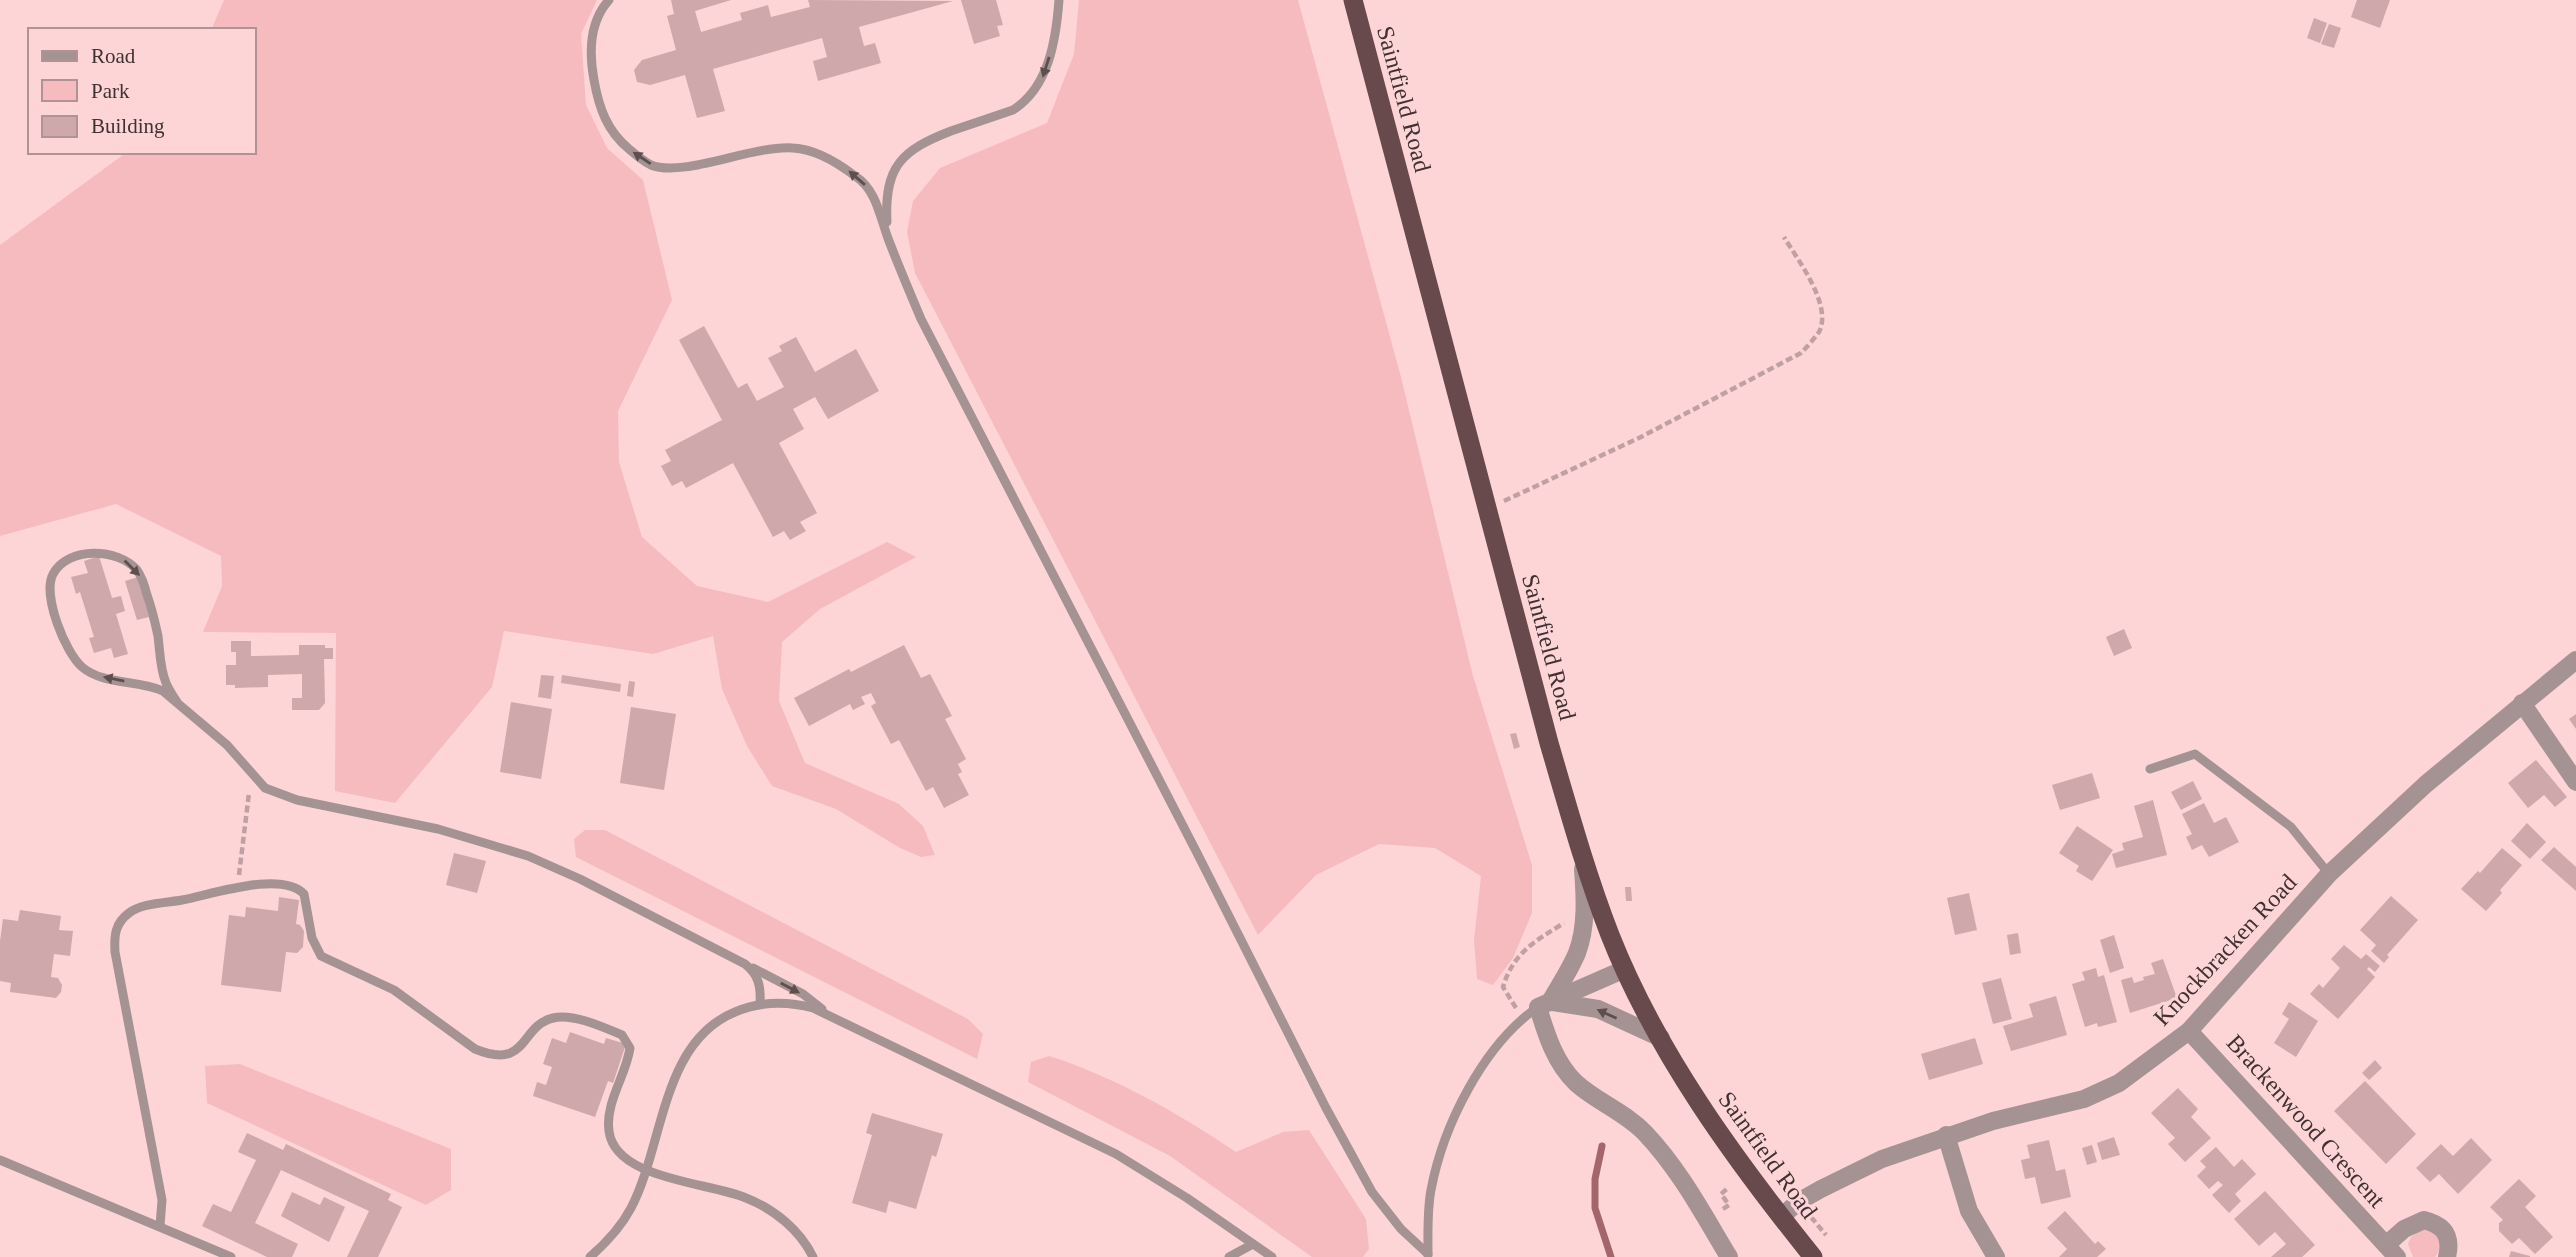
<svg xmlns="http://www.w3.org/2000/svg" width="2576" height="1257" viewBox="0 0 2576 1257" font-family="'Times New Roman',serif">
<rect width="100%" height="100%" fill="#fdd5d7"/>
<g fill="#f6bbbf">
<polygon points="224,0 597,0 581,34 586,105 607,148 643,180 672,300 618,411 619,462 642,537 697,586 768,602 887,542 916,557 820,609 782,642 779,701 805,763 899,804 923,826 935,855 921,857 900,848 836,809 772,786 747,746 722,689 713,636 653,654 504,631 492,687 395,803 335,791 336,633 203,632 222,586 221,556 116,504 0,536 0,245 127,152 254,152 254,30 211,30"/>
<polygon points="1079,0 1298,0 1401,377 1473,676 1532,865 1532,913 1513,958 1493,985 1477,979 1474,940 1481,876 1435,848 1379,844 1316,875 1258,935 915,273 907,232 913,201 940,168 1047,123 1074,54"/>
<polygon points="585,830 605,830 968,1019 983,1034 977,1059 576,857 574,839"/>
<path d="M1049,1056C1115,1077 1178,1113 1236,1152L1283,1132L1309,1130L1366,1219L1369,1249L1363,1257H1312L1170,1156L1028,1082L1031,1062Z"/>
<polygon points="240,1064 451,1149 451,1190 426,1205 207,1103 205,1066"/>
<path d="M2422,1229C2438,1231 2445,1244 2435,1257H2413L2408,1244L2411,1237Z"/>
</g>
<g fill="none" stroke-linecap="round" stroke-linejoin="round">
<polyline stroke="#a3666b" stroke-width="7" points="1602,1146 1595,1179 1595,1208 1611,1257"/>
</g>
<g fill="#cea8aa">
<polygon points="671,0 731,0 695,11 701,32 742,20 740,13 768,5 771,17 810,7 808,0 953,1 859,27 864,46 875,43 881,63 818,81 813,61 827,57 822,38 713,69 725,111 697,118 685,75 650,85 637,82 634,70 642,60 676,50 667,16 674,14"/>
<polygon points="961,0 996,0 1003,25 997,26 1000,36 974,44"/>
<polygon points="2357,0 2390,0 2380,28 2351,17"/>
<polygon points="2314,18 2327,23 2320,43 2307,38"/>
<polygon points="2329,24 2341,28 2334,48 2321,44"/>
<polygon points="704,326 738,388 747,383 757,401 784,387 768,358 782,351 779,346 796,337 815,372 856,349 879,391 828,419 815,397 793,409 804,429 779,443 817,513 800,522 806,531 790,540 784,531 773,537 733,463 686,488 682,481 672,486 661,466 671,461 665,450 722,420 679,340"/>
<polygon points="99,556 112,598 121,596 125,611 116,614 128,654 114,658 111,648 94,653 89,638 94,637 80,592 76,594 71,577 88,573 84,561"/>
<polygon points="138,577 149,617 137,620 125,581"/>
<polygon points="2124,629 2132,648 2114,656 2106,637"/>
<polygon points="231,641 251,641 251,656 299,655 299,645 325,645 325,648 333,648 333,659 324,659 325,703 319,710 292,710 292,698 302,698 302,674 268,675 268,687 235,688 235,685 226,685 226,665 236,665 236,652 231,652"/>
<polygon points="904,645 921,678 930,674 952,716 945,719 966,759 958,764 962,772 958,774 969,795 944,808 933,787 926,791 899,740 891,744 871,706 876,703 871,693 861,697 865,704 853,710 850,704 809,726 794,698 849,669 851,672"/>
<polygon points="541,675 554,676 551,699 538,697"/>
<polygon points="562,675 621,684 620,692 561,683"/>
<polygon points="629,681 635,682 633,697 627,696"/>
<polygon points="511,702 552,709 541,779 500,772"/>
<polygon points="631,707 676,714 664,790 620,783"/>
<polygon points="2576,714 2576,729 2569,719"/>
<polygon points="1516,733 1520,747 1514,749 1510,734"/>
<polygon points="2536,760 2567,797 2555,807 2544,795 2528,808 2508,783"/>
<polygon points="2092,773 2100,798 2060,810 2052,785"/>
<polygon points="2193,781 2202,799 2181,810 2171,792"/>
<polygon points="2153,800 2167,855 2116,868 2112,854 2124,850 2122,843 2143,837 2134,806"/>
<polygon points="2204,803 2214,823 2226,817 2239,842 2209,857 2202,845 2192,850 2186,837 2192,834 2182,814"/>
<polygon points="2527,823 2546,842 2530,859 2511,841"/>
<polygon points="2077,826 2113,850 2092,881 2076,871 2079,866 2059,853"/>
<polygon points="2554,847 2576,867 2576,891 2541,860"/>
<polygon points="2502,848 2522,865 2500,890 2502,893 2486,911 2461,889 2478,871 2480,873"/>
<polygon points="454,853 486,861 477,893 446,885"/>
<polygon points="1625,887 1631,887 1632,901 1626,901"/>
<polygon points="1969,893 1977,930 1955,935 1947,898"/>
<polygon points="2391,896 2418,920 2387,955 2389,957 2384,963 2371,951 2376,945 2360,930"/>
<polygon points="279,897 299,900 296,924 300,925 304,931 303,947 297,953 286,952 281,992 221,985 229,915 245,917 246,907 278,911"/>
<polygon points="20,910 61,916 59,930 73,931 70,956 54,954 51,977 58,978 62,985 61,992 56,998 10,992 11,983 0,981 0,941 3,919 18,921"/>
<polygon points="2018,933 2021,953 2010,955 2007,935"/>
<polygon points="2114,935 2124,968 2110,973 2100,940"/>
<polygon points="2344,945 2361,959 2366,954 2380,966 2375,972 2369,967 2367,969 2375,977 2338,1019 2310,994 2319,984 2323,988 2340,968 2331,959"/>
<polygon points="2163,959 2177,998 2130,1013 2121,980 2132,977 2134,983 2144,980 2143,977 2155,974 2151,963"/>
<polygon points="2096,968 2098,977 2104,975 2117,1022 2098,1027 2097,1023 2085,1027 2072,984 2085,980 2082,972"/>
<polygon points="2001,978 2012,1019 1993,1024 1982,983"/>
<polygon points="2056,996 2067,1035 2011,1051 2003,1026 2033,1017 2029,1004"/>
<polygon points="2289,1002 2318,1021 2296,1057 2274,1043 2289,1019 2282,1014"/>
<polygon points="570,1032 604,1044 606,1038 626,1044 613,1083 608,1081 595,1117 533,1096 537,1082 546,1085 552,1067 543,1064 552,1038 566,1043"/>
<polygon points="1975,1038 1983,1064 1929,1080 1921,1054"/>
<polygon points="2375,1060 2382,1068 2369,1080 2362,1073"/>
<polygon points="2365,1081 2416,1134 2386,1164 2334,1111"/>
<polygon points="2178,1088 2198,1109 2191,1117 2211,1138 2185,1162 2168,1144 2175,1138 2151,1113"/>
<polygon points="872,1113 943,1134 936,1157 932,1155 916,1209 889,1201 886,1213 852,1203 872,1135 866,1133"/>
<polygon points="247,1133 283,1150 286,1144 391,1194 388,1200 402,1207 378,1257 347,1257 369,1211 281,1170 255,1223 298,1244 292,1257 267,1257 202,1226 213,1204 231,1212 256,1160 238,1152"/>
<polygon points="2114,1137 2120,1155 2102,1160 2097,1143"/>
<polygon points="2471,1138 2492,1160 2458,1194 2439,1174 2430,1182 2416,1168 2441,1144 2453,1156"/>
<polygon points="2049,1140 2056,1171 2065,1169 2071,1197 2041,1204 2035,1177 2025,1179 2021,1160 2030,1158 2027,1145"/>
<polygon points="2092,1145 2097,1162 2087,1165 2082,1148"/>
<polygon points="2216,1147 2234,1167 2242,1159 2256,1174 2235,1194 2241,1201 2229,1213 2212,1195 2223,1185 2218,1181 2209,1189 2197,1176 2206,1167 2200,1161"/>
<polygon points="2519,1179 2536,1196 2525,1207 2553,1237 2535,1254 2519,1238 2512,1244 2499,1231 2499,1223 2503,1220 2490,1207"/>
<polygon points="2265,1191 2315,1245 2302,1257 2271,1257 2286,1244 2275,1232 2259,1246 2234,1219"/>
<polygon points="292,1192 320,1205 324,1197 345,1207 329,1242 281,1216"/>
<polygon points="2065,1211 2095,1244 2098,1241 2106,1249 2097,1257 2059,1257 2067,1249 2047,1228"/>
<polygon points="2511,1251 2530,1256 2530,1257 2509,1257"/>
</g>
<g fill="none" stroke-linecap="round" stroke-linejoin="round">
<g stroke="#c0a0a2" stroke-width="4.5" stroke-dasharray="7 3.5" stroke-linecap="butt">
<path d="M1504,501L1641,437L1801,353C1807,347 1814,339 1819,332C1833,305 1797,259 1784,237"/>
<polyline points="239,875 249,793"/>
<path d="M1516,1008L1503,987C1513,953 1535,941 1564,923"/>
<polyline points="1730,1107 1751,1137"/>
<polyline points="1723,1209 1729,1205 1721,1194 1728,1188"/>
<polyline points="1811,1217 1826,1235"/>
</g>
<g stroke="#a59394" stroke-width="9">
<path d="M609,0C589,22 589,53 594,80C599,108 607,131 629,149C636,155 643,161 651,165C683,178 752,145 793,148C814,149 838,163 855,176C877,190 880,218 889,241C899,267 910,293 921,319L1196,851L1326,1108L1372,1192L1401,1229L1428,1254"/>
<path d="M887,222C884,166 902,150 951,131C972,124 992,117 1013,110C1049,87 1056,40 1059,0"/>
<path d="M177,702C173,696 169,690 166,683C160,669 160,652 158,636C155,622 152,609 147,595C145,587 142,577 137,570C118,548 68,546 53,574C42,595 65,652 82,667C103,685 139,680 163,691L227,745L265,788L297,800L438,829L528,856L580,879L745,964C759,975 761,987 760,1004"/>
<polyline points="2150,769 2195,754 2291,827 2329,874"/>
<polyline points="753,968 803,994 822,1009"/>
<polyline points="0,1160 231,1257"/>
<path d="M160,1226L162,1200L115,952C114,936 115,923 129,913C141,903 166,903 182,900C210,895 281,870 304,894L312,938L321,956L394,990L475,1049C529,1071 519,1026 553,1018C573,1013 603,1027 622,1035L630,1048C626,1076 605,1102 609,1131C615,1180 709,1182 746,1198C774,1209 800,1230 813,1257"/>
<path d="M1428,1255C1428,1234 1427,1211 1431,1190C1443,1126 1483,1045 1538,1007"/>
<path d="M590,1257C606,1243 621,1227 631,1208C664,1145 661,1042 735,1012C761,1001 787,1001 813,1008L1116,1154L1187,1198L1272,1257"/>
<polyline points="1229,1257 1253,1244"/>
</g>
<g stroke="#a59394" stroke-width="18">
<polyline points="2522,703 2576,782"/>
<path d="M1625,969L1538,1007C1546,1034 1555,1063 1576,1083C1597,1102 1625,1112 1645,1133C1680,1170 1703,1214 1729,1257"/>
<path d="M1550,1002C1559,986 1570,970 1577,953C1587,927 1585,896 1583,869"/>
<polyline points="1553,1002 1598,1009 1661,1038"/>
<polyline points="2189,1031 2397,1257"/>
<polyline points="1946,1135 1969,1211 1996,1257"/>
<path d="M2386,1245L2404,1229L2424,1220C2444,1225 2452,1236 2447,1257"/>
</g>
<polyline stroke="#a59394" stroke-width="18" points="1781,1217 1798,1202 1821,1189 1882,1159 1993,1121 2084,1099 2119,1083 2189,1031 2329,874 2426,784 2576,660"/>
<path stroke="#684a4c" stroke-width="19" d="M1353,0L1549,743C1568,808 1586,873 1610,935C1656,1052 1735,1160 1813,1257"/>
</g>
<defs><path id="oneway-solid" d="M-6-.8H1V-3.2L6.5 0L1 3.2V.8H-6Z" transform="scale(1.75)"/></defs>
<g fill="#5e4e4f">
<use href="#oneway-solid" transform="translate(1046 67) rotate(108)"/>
<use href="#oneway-solid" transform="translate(642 158) rotate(-146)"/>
<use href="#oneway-solid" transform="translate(857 178) rotate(-139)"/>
<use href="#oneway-solid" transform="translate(132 568) rotate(45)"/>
<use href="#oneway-solid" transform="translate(114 679) rotate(-169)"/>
<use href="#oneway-solid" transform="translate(790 988) rotate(28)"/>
<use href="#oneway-solid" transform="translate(1607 1014) rotate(-156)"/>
</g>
<g text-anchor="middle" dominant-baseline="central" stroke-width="6" stroke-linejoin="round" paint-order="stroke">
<g font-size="24" fill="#403132" stroke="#fdd5d7">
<text transform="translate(1404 99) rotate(75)">Saintfield Road</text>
<text transform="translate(1549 647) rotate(75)">Saintfield Road</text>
<text transform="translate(2225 950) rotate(-47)">Knockbracken Road</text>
<text transform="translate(2306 1121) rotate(48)">Brackenwood Crescent</text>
<text transform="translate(1768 1155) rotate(54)">Saintfield Road</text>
</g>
</g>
<rect x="28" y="28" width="228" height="126" fill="#fdd5d7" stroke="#b19395" stroke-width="2"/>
<rect x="42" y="51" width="35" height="10" fill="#a59394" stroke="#b19395" stroke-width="2"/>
<text x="91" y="63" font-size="21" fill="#403132">Road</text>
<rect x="42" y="80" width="35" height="21" fill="#f6bbbf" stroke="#b19395" stroke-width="2"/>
<text x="91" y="98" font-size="21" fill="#403132">Park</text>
<rect x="42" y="116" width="35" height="21" fill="#cea8aa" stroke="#b19395" stroke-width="2"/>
<text x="91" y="133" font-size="21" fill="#403132">Building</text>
</svg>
